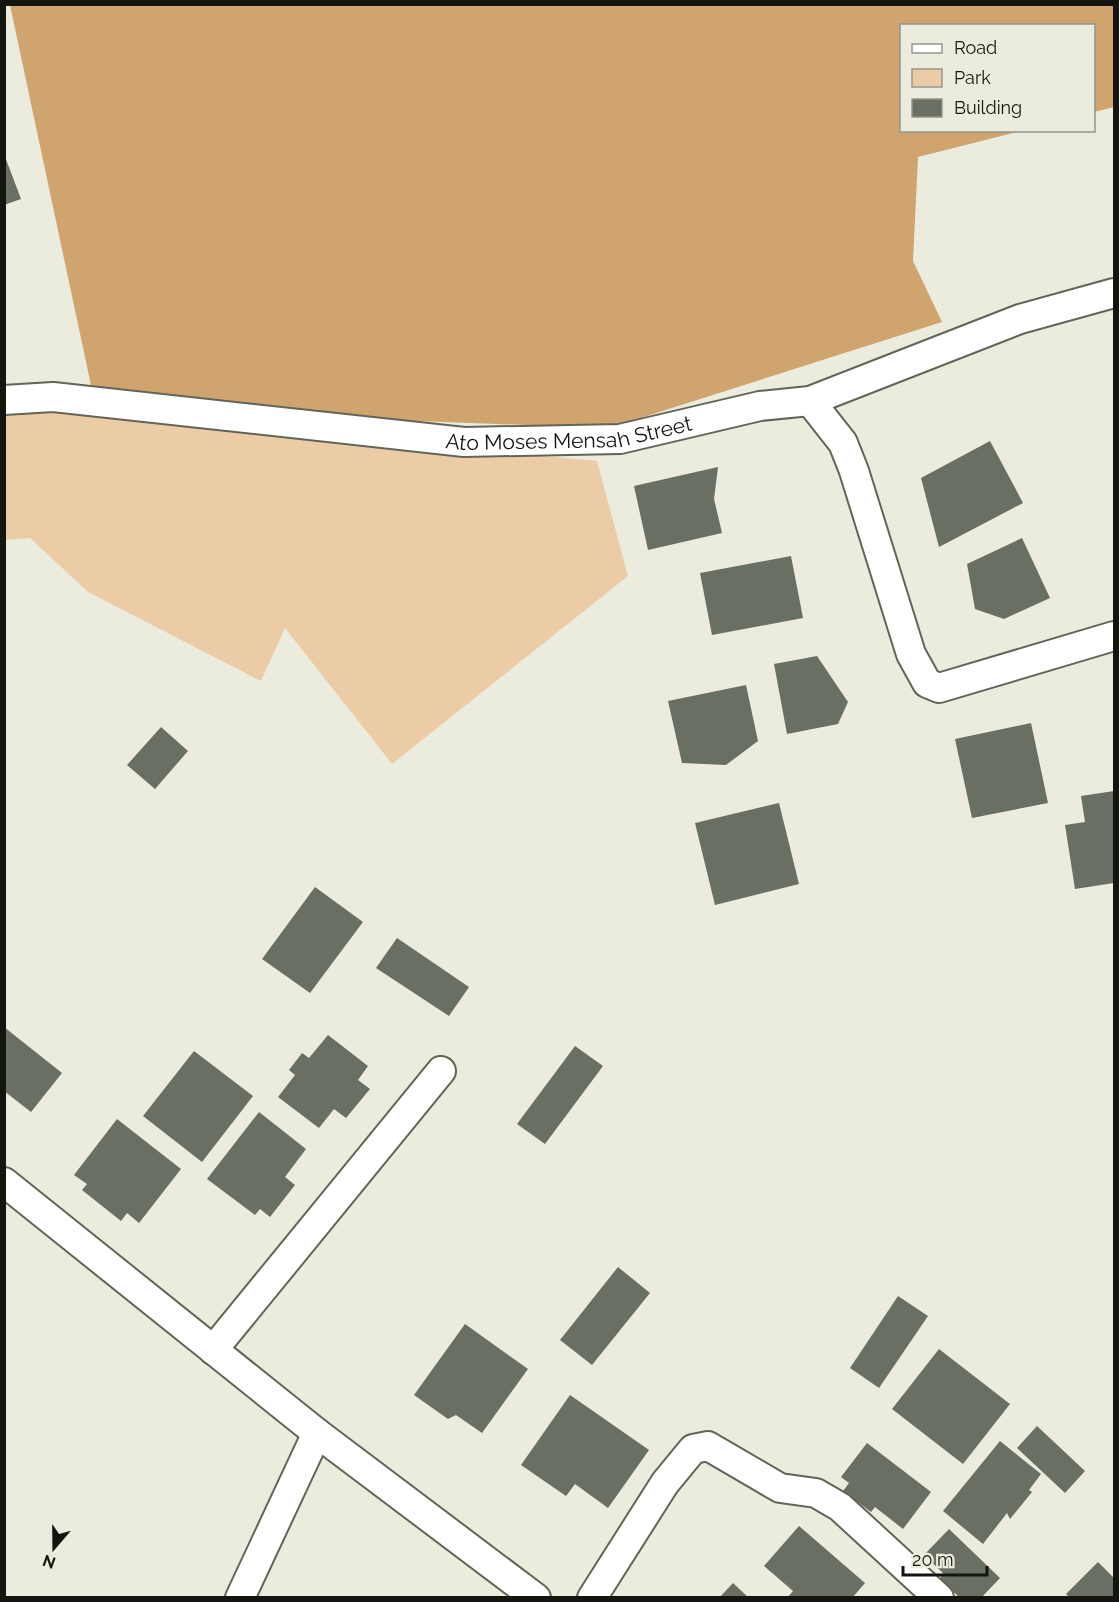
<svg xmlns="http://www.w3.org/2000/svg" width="1119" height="1602" viewBox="0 0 1119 1602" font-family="Raleway,sans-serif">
<rect width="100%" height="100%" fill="#ebecdd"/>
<polygon fill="#eccca7" points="46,411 597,461 628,576 392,764 285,628 261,681 88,592 30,538 5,540 5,415"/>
<polygon fill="#d0a46f" points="10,5 1114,5 1114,107 1094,112 1094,26 902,26 902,130 1021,131 918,157 913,261 942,322 609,428 390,420 92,390"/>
<g fill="#696f63">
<polygon points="4,154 21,199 4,205"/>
<polygon points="990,441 1023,503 939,547 921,478"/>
<polygon points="718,467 714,499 722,533 648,550 634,486"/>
<polygon points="1022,538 1050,598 1004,619 975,609 967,564"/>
<polygon points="791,556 803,618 712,635 700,573"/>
<polygon points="817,656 848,702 838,724 787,734 774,664"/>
<polygon points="746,685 758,741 726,765 682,763 668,701"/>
<polygon points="1031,723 1048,803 972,818 955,739"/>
<polygon points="161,727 188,751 155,789 127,765"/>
<polygon points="1114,791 1114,883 1075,889 1065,825 1085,822 1081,796"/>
<polygon points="779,803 799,884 715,905 695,823"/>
<polygon points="315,887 363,922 310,993 262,959"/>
<polygon points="397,938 469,987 449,1016 376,968"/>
<polygon points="4,1027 62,1073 31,1112 4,1091"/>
<polygon points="328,1035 368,1066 358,1080 370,1089 346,1118 334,1109 319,1128 278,1097 295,1075 289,1070 302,1053 309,1058"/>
<polygon points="575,1046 603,1066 545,1144 517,1124"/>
<polygon points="194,1051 253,1096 202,1162 143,1116"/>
<polygon points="259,1112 306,1149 285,1177 295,1185 270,1217 260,1209 255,1215 207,1179"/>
<polygon points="117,1119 181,1169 139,1223 127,1213 121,1221 82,1190 87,1184 74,1175"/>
<polygon points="618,1267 650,1293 592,1365 560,1340"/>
<polygon points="898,1296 928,1316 879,1388 850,1368"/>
<polygon points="465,1324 528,1369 482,1433 456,1415 448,1419 414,1395"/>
<polygon points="939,1349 1010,1404 963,1464 892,1409"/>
<polygon points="570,1395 649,1450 608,1508 575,1484 566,1496 521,1465"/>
<polygon points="1037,1426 1085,1471 1065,1493 1017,1448"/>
<polygon points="1000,1441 1041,1474 1029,1490 1032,1492 1010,1519 1007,1513 983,1544 943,1511"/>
<polygon points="867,1443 931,1492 903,1529 875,1507 871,1512 843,1491 849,1483 841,1477"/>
<polygon points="799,1526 865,1583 852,1598 787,1598 793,1591 764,1566"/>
<polygon points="949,1529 1000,1578 981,1598 960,1598 940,1579 943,1573 924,1555"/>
<polygon points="1098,1562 1114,1578 1114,1598 1070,1598 1066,1594"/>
<polygon points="733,1583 749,1598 719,1598"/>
</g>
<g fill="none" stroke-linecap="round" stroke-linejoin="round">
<defs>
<g id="minor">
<path id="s1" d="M4,400L53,397L464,442L620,439L760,406L810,401L1020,319L1114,293"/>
<polyline points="810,401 843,443 854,471 911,654 927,683 939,688 1114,636"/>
<polyline points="4,1182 317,1433 240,1598"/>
<polyline points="213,1350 441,1071"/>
<polyline points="317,1433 536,1598"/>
<polyline points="592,1598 665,1483 693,1449 708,1446 780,1488 816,1493 840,1507 939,1598"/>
</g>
</defs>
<use href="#minor" stroke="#636458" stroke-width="32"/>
<use href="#minor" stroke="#fff" stroke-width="28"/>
</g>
<g text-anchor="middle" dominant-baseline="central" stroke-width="4.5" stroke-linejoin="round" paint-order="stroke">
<g font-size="21" fill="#151510" stroke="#ebecdd">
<text stroke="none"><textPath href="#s1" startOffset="568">Ato Moses Mensah Street</textPath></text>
</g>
</g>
<rect width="1119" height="1602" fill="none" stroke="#151510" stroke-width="12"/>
<rect x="900" y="24" width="195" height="108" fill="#ebecdd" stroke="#95968b" stroke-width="1.5"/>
<rect x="912" y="44" width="30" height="9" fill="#ffffff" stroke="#95968b" stroke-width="1.5"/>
<text x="954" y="54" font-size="18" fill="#151510">Road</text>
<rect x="912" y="69" width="30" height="18" fill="#eccca7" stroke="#95968b" stroke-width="1.5"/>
<text x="954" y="84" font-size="18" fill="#151510">Park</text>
<rect x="912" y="99" width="30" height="18" fill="#696f63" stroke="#95968b" stroke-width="1.5"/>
<text x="954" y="114" font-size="18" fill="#151510">Building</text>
<g transform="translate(54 1548) rotate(200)" stroke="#ebecdd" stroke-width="4.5" paint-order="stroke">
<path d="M0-4.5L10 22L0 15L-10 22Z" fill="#151510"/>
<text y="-9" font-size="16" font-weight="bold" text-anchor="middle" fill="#151510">N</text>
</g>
<path d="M903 1566v9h84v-9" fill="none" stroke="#151510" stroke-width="3"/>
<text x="912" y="1566" font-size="18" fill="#151510" stroke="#ebecdd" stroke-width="4.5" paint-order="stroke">20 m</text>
</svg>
